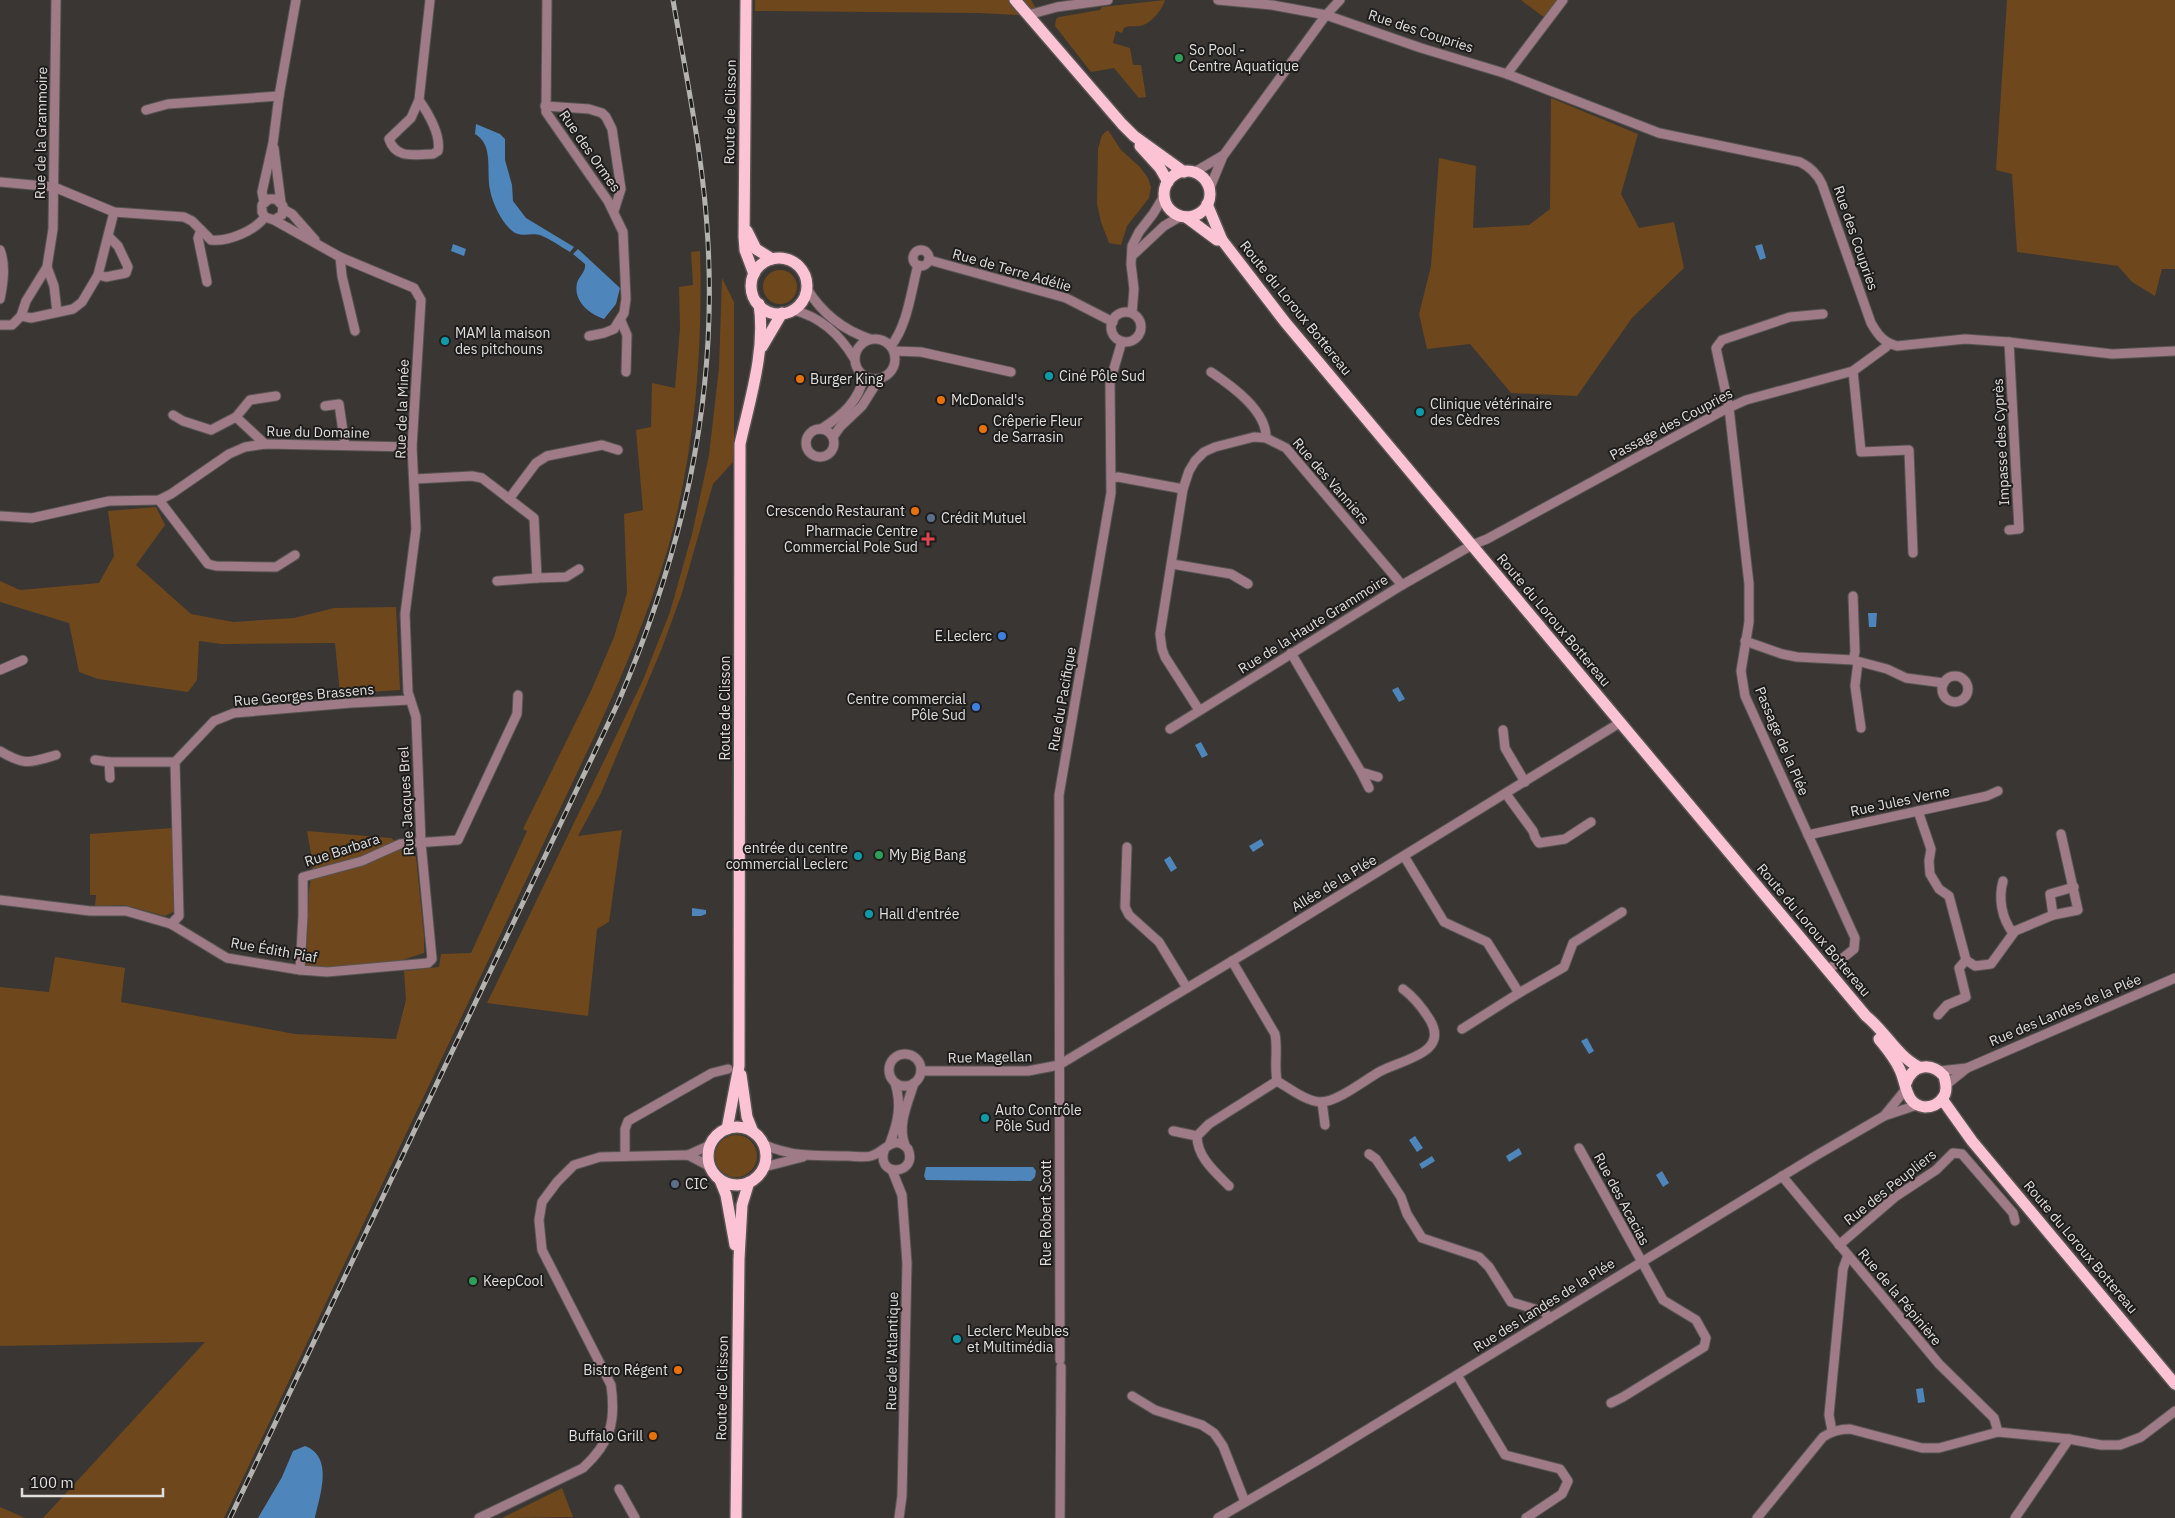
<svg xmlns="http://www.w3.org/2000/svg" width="2175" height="1518" viewBox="0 0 2175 1518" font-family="'IBM Plex Sans',sans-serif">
<rect width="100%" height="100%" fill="#393633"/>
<g fill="#6f471c">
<polygon points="755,0 1031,0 1041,16 977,13 755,11"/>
<path d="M1165,0C1162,10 1151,24 1140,26C1134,27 1129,25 1124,28L1122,33L1116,31L1113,43L1130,48L1133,65H1141L1146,97L1139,98L1114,68L1091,72L1055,26L1056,19L1059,17L1100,10L1102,7Z"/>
<polygon points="1521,0 1566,0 1549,21"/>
<polygon points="2007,0 2175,0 2175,269 2162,269 2155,296 2132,282 2118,266 2017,252 2012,174 1996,170"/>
<polygon points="1551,98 1638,134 1621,194 1639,228 1674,222 1684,268 1632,318 1577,396 1511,393 1470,344 1427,349 1419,314 1431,266 1439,158 1476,166 1473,228 1529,225 1550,209"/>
<polygon points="1108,130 1121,150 1140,167 1148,178 1151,187 1149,198 1127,226 1121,245 1109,243 1101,222 1097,204 1098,149 1102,135"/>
<path d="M700,251C703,350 695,452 668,548C649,612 623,674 595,735L224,1518H43L205,1342L0,1346V987L49,992L55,957L125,968L121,1002L295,1034L396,1039L406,1000L404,971L439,967L441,954L471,953L527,831L523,829L591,691L614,637L627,593L624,514L643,510L636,430L651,427L652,383L675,388L680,328L679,287L693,285L691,252Z"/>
<circle cx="780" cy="287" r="17"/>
<polygon points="722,278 734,302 734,461 713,484 682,593 662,648 601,793 578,836 622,830 609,922 597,929 588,1016 487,1003 643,680 670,612 692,534 709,455 719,368"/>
<polygon points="156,507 165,525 136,565 191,614 233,622 294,618 334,608 396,607 400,690 340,694 335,643 221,644 199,641 197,680 188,692 98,679 79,672 69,623 0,602 0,581 20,590 99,583 114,556 108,511"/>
<polygon points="172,828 175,911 165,916 124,905 95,906 96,895 90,895 90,834"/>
<polygon points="307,831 391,838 416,857 424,936 424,953 387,965 306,968 309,891 313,865"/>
<circle cx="736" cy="1156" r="21"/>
<polygon points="562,1488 573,1517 502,1518"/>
<polygon points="0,1507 25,1518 0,1518"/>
</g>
<g fill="#4e85ba">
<path d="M476,124L500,134L505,139V160L512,185L513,201L526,218L574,247L570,252C560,246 550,239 540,235C530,232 521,239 511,230C501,221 492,202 490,190C486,170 494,145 475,134Z"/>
<polygon points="453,244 466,249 464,256 451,251"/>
<polygon points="1762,244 1766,258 1760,260 1755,246"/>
<path d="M578,249L620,288L616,304L604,319C589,314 573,301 577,283C579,276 586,272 585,264L573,254Z"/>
<polygon points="1868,613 1877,613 1876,627 1869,627"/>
<polygon points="1398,687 1405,699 1399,702 1392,690"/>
<polygon points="1201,742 1208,755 1202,758 1195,745"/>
<polygon points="1261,839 1264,845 1253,852 1249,846"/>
<polygon points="1170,856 1177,868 1171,872 1164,860"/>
<polygon points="692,908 706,910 706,914 701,916 692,916"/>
<polygon points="1587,1038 1594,1051 1589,1054 1581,1041"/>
<polygon points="1415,1136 1423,1148 1417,1152 1409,1140"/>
<polygon points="1519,1148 1522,1154 1509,1162 1506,1156"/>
<polygon points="1432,1156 1435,1161 1422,1169 1419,1164"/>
<polygon points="926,1167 1033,1167 1036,1171 1035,1177 1031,1181 926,1180 924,1176"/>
<polygon points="1662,1171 1669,1183 1663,1187 1656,1175"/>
<polygon points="1923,1388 1925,1402 1918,1403 1916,1389"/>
<path d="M305,1446C334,1457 320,1495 315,1518H258L282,1477L293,1451Z"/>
</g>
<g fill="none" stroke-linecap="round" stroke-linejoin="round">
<defs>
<g id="minor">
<polyline points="547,0 546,112 608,201 623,232 626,299 624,313 614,329 604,333 589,336"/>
<path d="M1218,0L1272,5L1326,15L1421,48L1507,74L1659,133L1800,162C1810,167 1817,173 1822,184L1871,323C1878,335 1883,342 1897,346L1965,339L2009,342L2112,354L2175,351"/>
<polyline points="1028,15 1057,7 1108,0"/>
<polyline points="1507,74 1563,0"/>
<path d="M419,100C428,113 441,135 438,151L433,154C415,154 396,160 389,139L411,118L419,100L430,0"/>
<polyline points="545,106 589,109 602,113 606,117 612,129 621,189 614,211"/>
<polyline points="146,110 168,104 279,96"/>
<polyline points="274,148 281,203"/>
<polyline points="1193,173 1222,156"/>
<path d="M0,182L54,187L114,212L184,217L192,221L211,240C228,242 254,231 265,217"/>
<polyline points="1209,190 1223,156 1326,15 1340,0"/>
<polyline points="264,202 262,192 273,143 279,96 296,0"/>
<polyline points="283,209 292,214 315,240"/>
<polyline points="201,230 198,238 207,282"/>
<path d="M0,250C6,265 3,284 0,299"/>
<circle cx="921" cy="258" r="8"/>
<polyline points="1132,256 1164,226 1181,216"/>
<polyline points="340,257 342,276 355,331"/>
<polyline points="929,260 1066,298 1113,322"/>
<polyline points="47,267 54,286 57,312"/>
<polyline points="98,275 106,277 126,273 128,267 118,246 109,237"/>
<path d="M807,289C822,313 843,330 870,339"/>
<path d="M793,310C821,317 839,334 854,358"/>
<circle cx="1126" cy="327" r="15"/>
<polyline points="1132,313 1134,289 1131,264 1132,246 1139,232 1153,214 1164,196"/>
<polyline points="1823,314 1790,317 1722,340 1716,348 1729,408 1749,584 1749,622 1741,671 1745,696 1855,938 1854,949 1828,970"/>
<polyline points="21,316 31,318 73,309 82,302 98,275 114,212"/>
<polyline points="621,321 627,335 626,372"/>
<polyline points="0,325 12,325 21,316 26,301 47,267 53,229 56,0"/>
<circle cx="875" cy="359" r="20"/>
<path d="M891,346C908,324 911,291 918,265"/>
<polyline points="894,351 921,352 1011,372"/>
<polyline points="1853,371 1861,452 1909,450 1913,553"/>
<path d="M1211,372C1232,386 1267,411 1266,438"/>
<polyline points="325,406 339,404 345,445"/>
<polyline points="173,415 183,421 211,430 236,417 250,400 276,396"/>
<polyline points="236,417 265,444"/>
<path d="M821,429C842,416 859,401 864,376"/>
<circle cx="820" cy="443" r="14"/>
<polyline points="833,437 840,427 862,406 879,379"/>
<polyline points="1112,478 1118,477 1183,489"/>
<polyline points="415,479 472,476 482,478 534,518 537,578 566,577 579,569"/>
<polyline points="509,499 536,463 547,456 602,445 618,450"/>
<polyline points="159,500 208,564 216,566 276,567 295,555"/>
<polyline points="0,516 32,518 109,501 159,500 171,494 229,454 245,447 265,444 412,447"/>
<polyline points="2009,530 2019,529 2009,342"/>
<polyline points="1172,564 1231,574 1248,584"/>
<polyline points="497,581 537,578"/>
<polyline points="1745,641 1782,654 1797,657 1853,660 1887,669 1906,678 1944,683"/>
<polyline points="1291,653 1361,772 1378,777"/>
<polyline points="1853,660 1855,652 1853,596"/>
<polyline points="1858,662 1855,686 1861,728"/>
<polyline points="0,670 23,660"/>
<circle cx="1955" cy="689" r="13"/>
<polyline points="1199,710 1165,657 1162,649 1160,634 1183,489 1189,471 1195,461 1204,452 1215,447 1254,437 1266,438 1286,448 1402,585"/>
<polyline points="1170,729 1402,585 1472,545 1487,539 1724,410 1746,400 1853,371 1886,347 1888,344"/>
<polyline points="1503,730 1505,748 1525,782"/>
<path d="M0,751C25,766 29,763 56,755"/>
<polyline points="95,760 109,762 175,762"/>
<polyline points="109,762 110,778"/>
<polyline points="1361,772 1369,788"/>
<polyline points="1506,794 1533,831 1535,837 1539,843 1565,839 1591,822"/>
<polyline points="1918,811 1931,849 1929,861 1930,874 1939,889 1949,896 1966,960 1975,966 1991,964 2015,931 2053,915 2078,910 2061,834"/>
<polyline points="1808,835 1987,796 1998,791"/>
<polyline points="1127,847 1125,907 1129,915 1159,942 1187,988"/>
<polyline points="1404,856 1444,922 1487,942 1519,993 1564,967 1573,943 1622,912"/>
<path d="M2003,881C1998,899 2002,919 2013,933"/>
<polyline points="0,900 90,911 126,911 171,924 227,958 300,970 327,972 428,963 432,959 421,843 416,717 408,692 405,614 416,529 412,447 421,300 414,288 340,257 274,220 265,217 262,212 262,205 269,199 276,199 283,206 282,215 274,220"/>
<polyline points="2053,915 2050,894 2074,887"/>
<polyline points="171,924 179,916 175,762 214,721 234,713 351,703 409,700"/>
<path d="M1232,961L1275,1034C1278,1050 1274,1065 1277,1081C1289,1088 1307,1102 1321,1102C1337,1102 1365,1080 1379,1072C1400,1060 1450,1054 1430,1020C1422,1007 1415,998 1403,989"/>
<polyline points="300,970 303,916 303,877 362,861 400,844 458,840 517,714 518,695"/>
<polyline points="1938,1015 1947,1005 1966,997 1959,968 1966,960"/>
<polyline points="1462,1029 1519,993"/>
<circle cx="905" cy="1070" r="16"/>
<polyline points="921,1071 1028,1071 1059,1065 1267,940 1621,722"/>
<polyline points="1939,1071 1967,1068 2175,978"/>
<polyline points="1946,1085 1967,1068"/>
<polyline points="1322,1102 1325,1125"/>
<polyline points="1884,1116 1906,1089"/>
<polyline points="1173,1131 1197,1136"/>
<path d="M890,1143C898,1122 902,1105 895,1083"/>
<path d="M763,1144C790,1157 818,1156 848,1156C855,1156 864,1158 871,1156C885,1152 894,1133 908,1149C919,1176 873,1178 885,1148"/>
<path d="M905,1145C897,1125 908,1103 914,1083"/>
<polyline points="1579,1148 1663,1300 1696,1320 1706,1338 1704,1347 1623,1397 1611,1403"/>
<polyline points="1369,1154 1376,1159 1401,1197 1407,1214 1422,1238 1479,1257 1489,1267 1511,1302 1545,1312 1549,1319"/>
<polyline points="688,1155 710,1145"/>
<polyline points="625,1156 625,1129 628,1121 712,1073 728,1069"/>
<polyline points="764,1167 803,1157"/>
<polyline points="892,1170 902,1195 907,1263 902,1496 899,1518"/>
<polyline points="1782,1176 1939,1364 1994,1418 1998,1432"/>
<path d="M1229,1186C1215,1172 1197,1157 1197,1136L1209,1124L1277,1081"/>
<polyline points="1839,1245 1895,1197 1936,1170 1953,1153 1962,1154 2013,1213 2015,1221"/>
<polyline points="1060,1360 1059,795 1111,493 1110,382 1122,341"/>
<polyline points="1457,1375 1505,1455 1560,1469 1568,1481 1562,1494 1526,1518"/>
<polyline points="1132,1396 1155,1410 1202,1425 1214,1433 1223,1446 1245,1502"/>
<polyline points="1832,1431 1829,1415 1843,1269 1848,1255"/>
<polyline points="619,1489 635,1518"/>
<path d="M479,1518L583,1468C611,1442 616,1422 611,1385L542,1250L539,1220L542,1202L557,1182L574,1165L600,1157L688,1155L711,1167"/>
<polyline points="1060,1518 1061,1367"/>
<polyline points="1218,1518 1316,1461 1817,1155 1884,1116 1917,1105"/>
<path d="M1757,1518L1823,1437C1832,1431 1839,1429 1850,1429L1922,1448H1939L1998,1432L2069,1439L2101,1445H2120L2141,1437L2175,1411"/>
<polyline points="2015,1518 2069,1439"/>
</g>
<g id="major">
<polyline points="746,0 744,237 745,250 754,274"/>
<polyline points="1015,0 1122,124 1134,136 1184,172"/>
<polyline points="1140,146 1160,168 1168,182"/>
<circle cx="1187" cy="194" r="23"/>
<path d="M1207,204L1222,240L1285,322L1866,1016C1885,1031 1897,1056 1919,1067"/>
<polyline points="1186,217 1217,240 1222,240"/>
<polyline points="747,231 756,249 772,259"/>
<circle cx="779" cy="286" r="28"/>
<polyline points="762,347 782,313"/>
<path d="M1879,1039C1886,1048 1894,1057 1899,1068C1907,1082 1904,1105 1925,1107C1932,1107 1938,1104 1942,1099C1948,1092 1946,1084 1944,1076C1931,1062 1913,1064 1906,1083"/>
<polyline points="741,1075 747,1117 753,1132"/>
<polyline points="1942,1099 1972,1141 2175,1384"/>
<circle cx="737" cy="1156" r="29"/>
<path d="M727,1129L739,1066L740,444C750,399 766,350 759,304"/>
<polyline points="720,1180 726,1195 735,1245"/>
<polyline points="736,1518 739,1259 742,1205 749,1182"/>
</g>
</defs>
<use href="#minor" stroke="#575451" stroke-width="11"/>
<use href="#major" stroke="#575451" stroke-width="14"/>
<use href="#minor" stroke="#9e7b86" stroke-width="9"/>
<use href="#major" stroke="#fcc3d5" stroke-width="11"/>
<defs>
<path id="rail" d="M230,1518L618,703C681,556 717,405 708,243C704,161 687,81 673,0"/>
</defs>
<use href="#rail" stroke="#b5b3b0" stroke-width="5"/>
<use href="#rail" stroke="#1f1d1c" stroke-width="3" stroke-dasharray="9" stroke-linecap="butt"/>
</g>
<g fill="#2e9e5b" stroke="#1f1d1c" stroke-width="2">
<circle cx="1179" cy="58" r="5"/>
<circle cx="879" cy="855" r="5"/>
<circle cx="473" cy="1281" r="5"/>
</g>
<g fill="#0f9aa8" stroke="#1f1d1c" stroke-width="2">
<circle cx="445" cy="341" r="5"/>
<circle cx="1049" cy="376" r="5"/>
<circle cx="1420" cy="412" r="5"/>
<circle cx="858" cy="856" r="5"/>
<circle cx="869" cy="914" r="5"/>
<circle cx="985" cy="1118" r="5"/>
<circle cx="957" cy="1339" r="5"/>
</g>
<g fill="#e8710a" stroke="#1f1d1c" stroke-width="2">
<circle cx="800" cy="379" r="5"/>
<circle cx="941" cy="400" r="5"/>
<circle cx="983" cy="429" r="5"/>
<circle cx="915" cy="511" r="5"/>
<circle cx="678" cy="1370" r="5"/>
<circle cx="653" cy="1436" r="5"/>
</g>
<g fill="#5c6f8a" stroke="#1f1d1c" stroke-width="2">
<circle cx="931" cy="518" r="5"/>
<circle cx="675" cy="1184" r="5"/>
</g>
<path fill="#e0444e" stroke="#1f1d1c" stroke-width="2" d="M925.5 531.5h5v5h5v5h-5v5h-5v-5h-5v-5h5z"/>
<g fill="#3f7fe0" stroke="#1f1d1c" stroke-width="2">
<circle cx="1002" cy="636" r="5"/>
<circle cx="976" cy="707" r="5"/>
</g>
<g text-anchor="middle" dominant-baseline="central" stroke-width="4" stroke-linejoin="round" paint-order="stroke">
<g font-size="14" fill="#e0dedc" stroke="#1f1d1c">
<text transform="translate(1421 31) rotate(18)">Rue des Coupries</text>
<text transform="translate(730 112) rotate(-89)">Route de Clisson</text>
<text transform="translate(41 133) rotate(-89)">Rue de la Grammoire</text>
<text transform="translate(590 151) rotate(55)">Rue des Ormes</text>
<text transform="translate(1856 238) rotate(71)">Rue des Coupries</text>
<text transform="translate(1012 270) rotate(16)">Rue de Terre Adélie</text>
<text transform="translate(1296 308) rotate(51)">Route du Loroux Bottereau</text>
<text transform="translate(402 409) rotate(-88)">Rue de la Minée</text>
<text transform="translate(1671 424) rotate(-28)">Passage des Coupries</text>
<text transform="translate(318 432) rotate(1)">Rue du Domaine</text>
<text transform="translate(2001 442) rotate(-93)">Impasse des Cyprès</text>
<text transform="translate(1331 481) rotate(49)">Rue des Vanniers</text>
<text transform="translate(1554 620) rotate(50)">Route du Loroux Bottereau</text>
<text transform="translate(1313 624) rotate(-32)">Rue de la Haute Grammoire</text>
<text transform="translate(304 695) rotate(-5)">Rue Georges Brassens</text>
<text transform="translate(1062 699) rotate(-80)">Rue du Pacifique</text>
<text transform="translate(725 708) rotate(-90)">Route de Clisson</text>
<text transform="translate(1782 741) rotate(67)">Passage de la Plée</text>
<text transform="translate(406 801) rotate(-93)">Rue Jacques Brel</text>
<text transform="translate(1900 801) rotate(-12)">Rue Jules Verne</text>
<text transform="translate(342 850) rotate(-18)">Rue Barbara</text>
<text transform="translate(1334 883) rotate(-31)">Allée de la Plée</text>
<text transform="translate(1814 930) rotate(50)">Route du Loroux Bottereau</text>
<text transform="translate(274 950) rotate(10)">Rue Édith Piaf</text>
<text transform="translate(2065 1010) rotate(-23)">Rue des Landes de la Plée</text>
<text transform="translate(990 1057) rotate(-1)">Rue Magellan</text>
<text transform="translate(1890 1187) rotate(-38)">Rue des Peupliers</text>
<text transform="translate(1622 1199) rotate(62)">Rue des Acacias</text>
<text transform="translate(1046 1213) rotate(-90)">Rue Robert Scott</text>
<text transform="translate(2081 1247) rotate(50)">Route du Loroux Bottereau</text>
<text transform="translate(1900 1297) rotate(50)">Rue de la Pépinière</text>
<text transform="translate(1544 1305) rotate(-32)">Rue des Landes de la Plée</text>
<text transform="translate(892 1351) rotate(-89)">Rue de l'Atlantique</text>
<text transform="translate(722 1388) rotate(-89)">Route de Clisson</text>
</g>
<g font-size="14" fill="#e0dedc" stroke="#1f1d1c" text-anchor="start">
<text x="1189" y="50">So Pool -<tspan x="1189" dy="16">Centre Aquatique</tspan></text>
<text x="455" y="333">MAM la maison<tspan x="455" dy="16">des pitchouns</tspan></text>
<text x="1059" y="376">Ciné Pôle Sud</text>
<text x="810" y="379">Burger King</text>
<text x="951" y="400">McDonald's</text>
<text x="1430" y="404">Clinique vétérinaire<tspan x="1430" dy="16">des Cèdres</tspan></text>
<text x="993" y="421">Crêperie Fleur<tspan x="993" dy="16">de Sarrasin</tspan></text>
<text x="905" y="511" text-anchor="end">Crescendo Restaurant</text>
<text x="941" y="518">Crédit Mutuel</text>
<text x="918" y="531" text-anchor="end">Pharmacie Centre<tspan x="918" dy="16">Commercial Pole Sud</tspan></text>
<text x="992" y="636" text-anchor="end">E.Leclerc</text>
<text x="966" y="699" text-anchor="end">Centre commercial<tspan x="966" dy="16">Pôle Sud</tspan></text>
<text x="848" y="848" text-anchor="end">entrée du centre<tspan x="848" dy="16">commercial Leclerc</tspan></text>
<text x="889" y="855">My Big Bang</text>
<text x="879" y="914">Hall d'entrée</text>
<text x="995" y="1110">Auto Contrôle<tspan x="995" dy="16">Pôle Sud</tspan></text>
<text x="685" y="1184">CIC</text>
<text x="483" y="1281">KeepCool</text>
<text x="967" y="1331">Leclerc Meubles<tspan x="967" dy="16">et Multimédia</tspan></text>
<text x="668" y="1370" text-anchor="end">Bistro Régent</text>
<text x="643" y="1436" text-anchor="end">Buffalo Grill</text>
</g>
</g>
<path d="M22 1488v8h141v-8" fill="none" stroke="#e0dedc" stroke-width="2.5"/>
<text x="30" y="1488" font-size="15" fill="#e0dedc" stroke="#1f1d1c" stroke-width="4" paint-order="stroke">100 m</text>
</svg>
